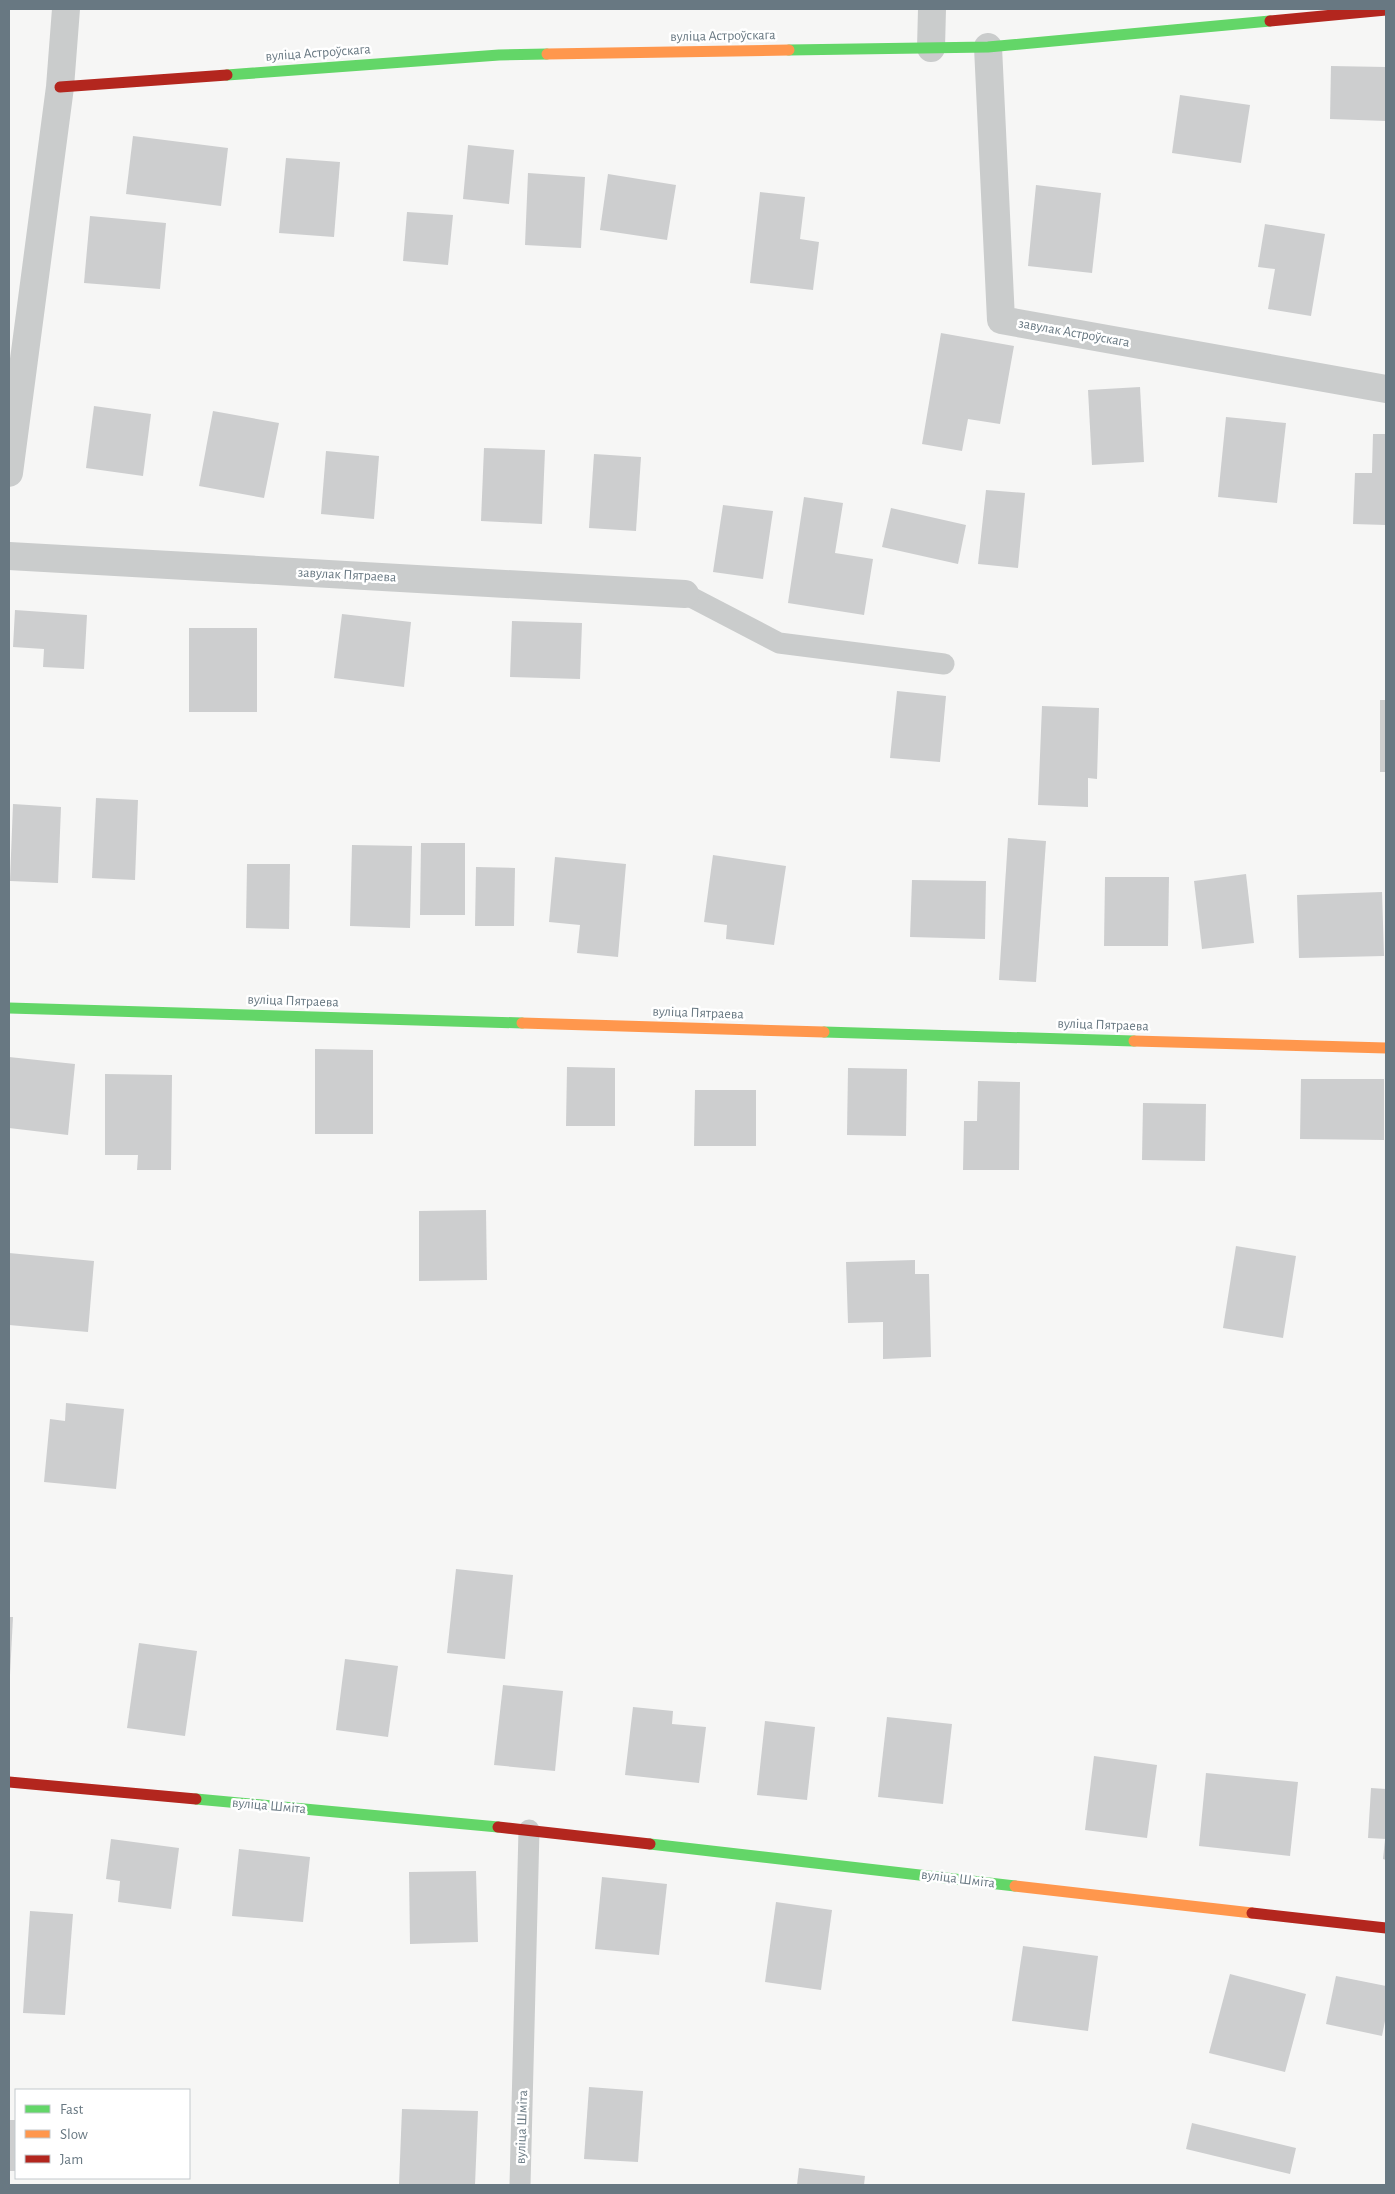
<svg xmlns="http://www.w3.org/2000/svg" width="1395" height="2194" viewBox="0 0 1395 2194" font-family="'Alegreya Sans',sans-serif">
<rect width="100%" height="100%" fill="#f6f6f5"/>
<g fill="#cdcecf">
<polygon points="1331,66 1386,67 1386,121 1330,119"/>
<polygon points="1180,95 1250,105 1241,163 1172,153"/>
<polygon points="133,136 228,148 221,206 126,194"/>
<polygon points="468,145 514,150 509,204 463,199"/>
<polygon points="286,158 340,162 334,237 279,233"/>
<polygon points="528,173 585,177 581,248 525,245"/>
<polygon points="608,174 676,185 667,240 600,230"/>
<polygon points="1036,185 1101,193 1092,273 1028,266"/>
<polygon points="760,192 805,197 800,239 819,242 813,290 750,283"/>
<polygon points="407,212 453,215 448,265 403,261"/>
<polygon points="90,216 166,223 160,289 84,283"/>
<polygon points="1265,224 1325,234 1311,316 1268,309 1275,269 1258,267"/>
<polygon points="941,333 1014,346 1000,424 968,419 962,451 922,444"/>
<polygon points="1140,387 1144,462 1092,465 1088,390"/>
<polygon points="94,406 151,414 143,476 86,468"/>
<polygon points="213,411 279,423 264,498 199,486"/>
<polygon points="1226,417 1286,423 1277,503 1218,497"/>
<polygon points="1373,434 1386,434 1386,525 1353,524 1355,473 1372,473"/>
<polygon points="484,448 545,450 542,524 481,521"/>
<polygon points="326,451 379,456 374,519 321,514"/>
<polygon points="594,454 641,457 636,531 589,528"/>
<polygon points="986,490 1025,493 1018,568 978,564"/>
<polygon points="804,497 843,503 835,553 873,559 864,615 788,603"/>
<polygon points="723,505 773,511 763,579 713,572"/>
<polygon points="891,508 966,525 958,564 882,547"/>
<polygon points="15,610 87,615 84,669 43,667 44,649 13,647"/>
<polygon points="342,614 411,622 404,687 334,678"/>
<polygon points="512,621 582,623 580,679 510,677"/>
<rect x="189" y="628" width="68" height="84"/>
<polygon points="897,691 946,696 940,762 890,758"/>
<rect x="1380" y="700" width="6" height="72"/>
<polygon points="1042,706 1099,708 1097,779 1088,778 1088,807 1038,805"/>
<polygon points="96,798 138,800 135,880 92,878"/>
<polygon points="13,804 61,807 58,883 10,881"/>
<polygon points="1008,838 1046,841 1036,982 999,980"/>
<polygon points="421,843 465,843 465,915 420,915"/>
<polygon points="352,845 412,846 410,928 350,926"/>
<polygon points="713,855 786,866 774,945 726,939 727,925 704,922"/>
<polygon points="555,857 626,864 618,957 577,953 580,925 549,922"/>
<polygon points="247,864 290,864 289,929 246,928"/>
<polygon points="476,867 515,868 514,926 475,926"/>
<polygon points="1246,874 1254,943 1202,949 1194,881"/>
<polygon points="1105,877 1169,877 1168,946 1104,946"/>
<polygon points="912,880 986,881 985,939 910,937"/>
<polygon points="1382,892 1384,956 1299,958 1297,895"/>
<polygon points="315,1049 373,1050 373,1134 315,1134"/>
<polygon points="9,1057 75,1064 68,1135 9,1128"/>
<polygon points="567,1067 615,1068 615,1126 566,1126"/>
<polygon points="848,1068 907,1069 906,1136 847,1135"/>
<polygon points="105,1074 172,1075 171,1170 137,1170 138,1155 105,1155"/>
<polygon points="1301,1079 1384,1079 1384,1140 1300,1139"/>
<polygon points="978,1081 1020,1082 1019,1170 963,1170 964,1121 977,1121"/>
<polygon points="695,1090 756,1090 756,1146 694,1146"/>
<polygon points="1143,1103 1206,1104 1205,1161 1142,1160"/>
<polygon points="486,1210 487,1280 419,1281 419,1211"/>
<polygon points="1236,1246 1296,1256 1283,1338 1223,1328"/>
<polygon points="9,1253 94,1261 88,1332 9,1325"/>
<polygon points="915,1260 915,1274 929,1274 931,1357 883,1359 883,1322 848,1323 846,1262"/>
<polygon points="66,1403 124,1409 116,1489 44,1482 50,1419 65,1421"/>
<polygon points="456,1569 513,1575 505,1659 447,1653"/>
<polygon points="9,1617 13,1617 10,1675 9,1675"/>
<polygon points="139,1643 197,1651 185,1736 127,1728"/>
<polygon points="345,1659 398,1666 388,1737 336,1730"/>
<polygon points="503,1685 563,1691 555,1771 494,1765"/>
<polygon points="633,1707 673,1711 672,1724 706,1727 699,1783 625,1775"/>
<polygon points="887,1717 952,1724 943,1804 878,1797"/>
<polygon points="765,1721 815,1727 807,1800 757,1795"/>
<polygon points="1094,1756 1157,1765 1147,1838 1085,1830"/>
<polygon points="1206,1773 1298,1782 1290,1856 1199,1846"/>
<polygon points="1371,1788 1386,1789 1386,1839 1368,1838"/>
<polygon points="111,1839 179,1848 171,1909 118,1902 120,1881 106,1879"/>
<polygon points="1385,1840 1386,1840 1386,1860 1383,1859"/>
<polygon points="239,1849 310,1857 303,1922 232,1916"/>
<polygon points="476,1871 478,1942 410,1944 409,1872"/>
<polygon points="602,1877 667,1884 659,1955 595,1949"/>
<polygon points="776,1902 832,1910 821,1990 765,1982"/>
<polygon points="30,1911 73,1914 65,2015 23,2013"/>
<polygon points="1023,1946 1098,1956 1088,2031 1012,2021"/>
<polygon points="1230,1974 1306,1994 1285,2072 1209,2053"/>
<polygon points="1336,1976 1386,1986 1386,2016 1382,2036 1326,2024"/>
<polygon points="589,2087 643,2091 638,2162 584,2159"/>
<polygon points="402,2109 478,2111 475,2185 399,2185"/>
<polygon points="10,2120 16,2120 16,2171 9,2171"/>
<polygon points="1192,2123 1296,2148 1290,2174 1186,2149"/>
<polygon points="799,2168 865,2176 864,2185 797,2185"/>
</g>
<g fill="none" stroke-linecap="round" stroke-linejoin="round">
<g stroke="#cacccc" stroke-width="21">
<polyline points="685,594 779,643 944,664"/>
<polyline points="520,2185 529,1830"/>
</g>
<g stroke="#cacccc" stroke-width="28">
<polyline points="988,47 1001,320 1386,389"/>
<polyline points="931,48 932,9"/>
<polyline points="9,473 60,87 66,9"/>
<polyline points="9,556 685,594"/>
</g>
<g stroke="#63d668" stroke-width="11">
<polyline points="789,50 988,47 1270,21"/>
<polyline points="227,75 499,55 547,54"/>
<polyline points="9,1008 522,1023"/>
<polyline points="824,1032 1134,1041"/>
<polyline points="196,1799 498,1827"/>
<polyline points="650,1844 1015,1886"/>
</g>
<g stroke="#ff974d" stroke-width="11">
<polyline points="547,54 789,50"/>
<polyline points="522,1023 824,1032"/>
<polyline points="1134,1041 1386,1048"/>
<polyline points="1015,1886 1252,1913"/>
</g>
<g stroke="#b3261e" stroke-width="11">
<polyline points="1270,21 1386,10"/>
<polyline points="60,87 227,75"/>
<polyline points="9,1782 196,1799"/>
<polyline points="498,1827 650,1844"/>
<polyline points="1252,1913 1386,1928"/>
</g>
</g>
<g text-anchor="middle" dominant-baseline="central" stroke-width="5" stroke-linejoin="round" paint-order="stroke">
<g font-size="14" fill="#687882" stroke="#fff">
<text transform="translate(723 36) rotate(-1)">вуліца Астроўскага</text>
<text transform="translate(318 53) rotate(-4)">вуліца Астроўскага</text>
<text transform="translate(1074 333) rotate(10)">завулак Астроўскага</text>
<text transform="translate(347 575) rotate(3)">завулак Пятраева</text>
<text transform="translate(293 1001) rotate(2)">вуліца Пятраева</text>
<text transform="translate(698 1013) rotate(2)">вуліца Пятраева</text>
<text transform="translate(1103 1025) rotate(2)">вуліца Пятраева</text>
<text transform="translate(269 1806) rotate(5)">вуліца Шміта</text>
<text transform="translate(958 1879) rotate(7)">вуліца Шміта</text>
<text transform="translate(522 2127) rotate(-88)">вуліца Шміта</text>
</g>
</g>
<rect width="1395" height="2194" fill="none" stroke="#687882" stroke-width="20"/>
<rect x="15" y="2089" width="175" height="90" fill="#ffffff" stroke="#c3c9cd"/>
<rect x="25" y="2105" width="25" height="8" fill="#63d668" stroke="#c3c9cd"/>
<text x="60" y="2114" font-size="15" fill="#687882">Fast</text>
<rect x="25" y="2130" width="25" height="8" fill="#ff974d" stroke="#c3c9cd"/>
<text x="60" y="2139" font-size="15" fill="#687882">Slow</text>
<rect x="25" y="2155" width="25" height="8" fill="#b3261e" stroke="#c3c9cd"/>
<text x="60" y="2164" font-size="15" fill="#687882">Jam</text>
</svg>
